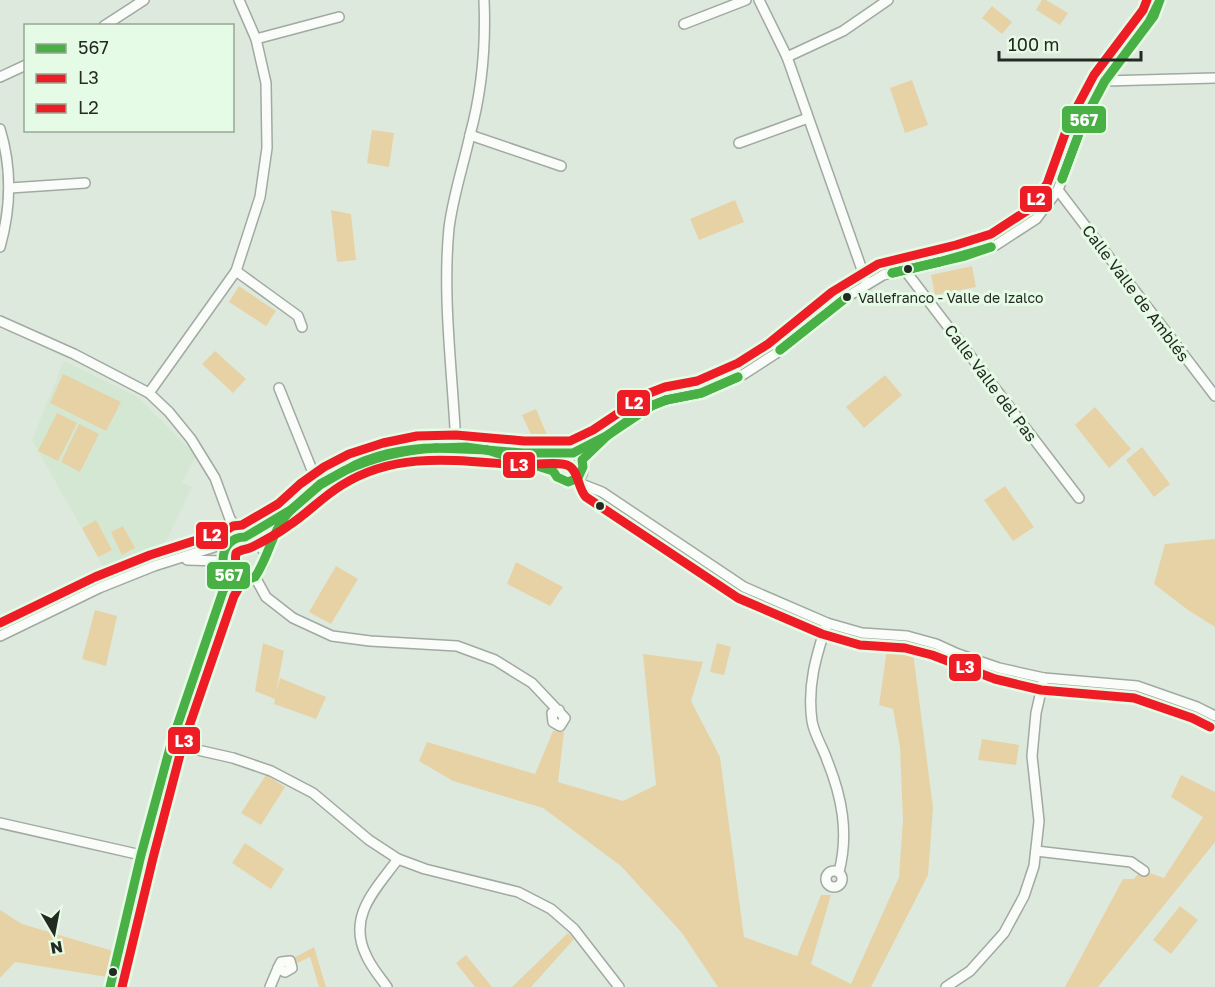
<svg xmlns="http://www.w3.org/2000/svg" width="1215" height="987" viewBox="0 0 1215 987" font-family="'Golos Text',sans-serif">
<rect width="100%" height="100%" fill="#dee9dd"/>
<polygon fill="#d4e7d2" points="64,361 138,397 196,456 182,482 192,487 161,552 153,548 149,557 107,573 32,440"/>
<g fill="#e7d2a6">
<polygon points="1042,0 1046,0 1068,13 1060,25 1036,10"/>
<polygon points="992,6 1012,22 1002,34 982,18"/>
<polygon points="912,80 928,125 905,133 890,88"/>
<polygon points="372,130 394,133 389,167 367,163"/>
<polygon points="735,200 744,222 699,240 690,219"/>
<polygon points="331,210 351,214 356,260 337,262"/>
<polygon points="972,266 976,287 935,295 931,275"/>
<polygon points="239,286 276,311 266,326 229,302"/>
<polygon points="215,351 246,379 233,393 202,364"/>
<polygon points="63,374 121,402 106,431 50,403"/>
<polygon points="885,375 902,395 864,428 846,407"/>
<polygon points="1095,407 1131,449 1109,468 1075,425"/>
<polygon points="536,409 547,435 534,441 522,415"/>
<polygon points="57,413 77,423 58,461 38,451"/>
<polygon points="79,424 99,434 80,472 61,462"/>
<polygon points="1142,447 1170,484 1154,497 1126,460"/>
<polygon points="1005,486 1034,527 1013,541 984,500"/>
<polygon points="96,520 112,550 98,557 82,528"/>
<polygon points="123,526 135,548 122,555 111,532"/>
<polygon points="1215,539 1215,627 1188,610 1154,584 1165,544"/>
<polygon points="516,562 563,587 550,606 507,584"/>
<polygon points="336,566 358,579 331,624 309,612"/>
<polygon points="95,610 117,616 106,666 82,659"/>
<polygon points="263,643 284,651 276,692 280,678 326,697 316,719 274,704 275,699 255,691"/>
<polygon points="717,643 731,647 724,675 710,672"/>
<polygon points="887,649 913,652 933,808 928,875 871,987 718,987 682,933 621,866 543,808 453,781 419,761 427,742 535,774 553,731 564,732 558,782 623,801 656,785 643,654 703,662 691,701 720,757 744,937 797,956 821,895 831,895 811,964 851,984 899,877 903,820 900,747 893,709 879,705"/>
<polygon points="982,739 1019,745 1016,765 978,760"/>
<polygon points="266,775 285,787 261,825 241,813"/>
<polygon points="1181,775 1215,792 1215,842 1098,987 1065,987 1123,879 1134,879 1141,870 1164,878 1203,817 1171,797"/>
<polygon points="245,843 284,869 271,889 232,863"/>
<polygon points="1180,906 1198,920 1171,954 1153,940"/>
<polygon points="0,910 22,924 113,951 107,977 15,962 0,978"/>
<polygon points="568,933 574,939 531,987 512,987"/>
<polygon points="314,947 326,987 319,987 310,957 293,965 290,960"/>
<polygon points="466,955 492,987 475,987 456,963"/>
</g>
<g fill="none" stroke-linecap="round" stroke-linejoin="round">
<defs>
<g id="minor">
<polyline points="759,0 787,57 867,284"/>
<polyline points="684,24 746,0"/>
<polyline points="104,26 144,0"/>
<polyline points="256,39 339,17"/>
<polyline points="787,57 843,31 888,0"/>
<polyline points="0,77 26,65"/>
<polyline points="1105,81 1215,78"/>
<path d="M0,129C12,168 11,208 0,247"/>
<polyline points="470,135 561,166"/>
<polyline points="739,143 808,118"/>
<polyline points="10,188 85,183"/>
<polyline points="1058,190 1215,396"/>
<polyline points="904,269 1079,498"/>
<polyline points="236,271 298,316 302,327"/>
<polyline points="0,321 74,354 149,393 169,412 191,439 215,478 230,519 244,537"/>
<polyline points="279,388 314,475 320,485"/>
<polyline points="149,393 236,271 260,197 267,148 266,83 256,39 239,0"/>
<path d="M456,447C453,376 442,299 449,228C453,196 463,167 470,135C482,91 486,46 484,0"/>
<polyline points="573,453 599,441 653,405 668,399 701,393 744,374 775,354 840,301 883,275 959,257 996,245 1036,219 1058,190 1081,125 1105,81 1154,16 1160,0"/>
<polyline points="506,455 553,471"/>
<polyline points="574,481 602,492 744,587 827,623 862,633 907,636 936,644 958,654 999,668 1044,678 1137,686 1197,707 1215,716"/>
<path d="M245,537C258,529 273,523 285,514C310,496 326,476 356,464C398,448 441,445 486,449C500,450 513,453 527,453C537,453 571,451 576,454C584,459 584,467 582,474C565,494 541,470 561,454"/>
<path d="M230,542C220,554 219,580 240,581C244,581 250,578 255,577L263,565L266,554L285,514"/>
<polyline points="187,560 222,561"/>
<polyline points="255,577 266,597 293,618 332,636 370,641 457,646 495,660 532,683 565,718 560,726 553,722 552,713 559,710"/>
<path d="M827,623C816,656 807,686 812,721C814,734 823,748 827,760C842,797 849,833 839,872"/>
<path d="M0,636L99,588L154,566L230,542L237,537C251,536 258,542 266,554"/>
<polyline points="171,744 233,758 271,771 313,793 369,840 398,859 425,869 518,892 551,909 574,929 619,987"/>
<polyline points="0,823 141,855"/>
<polyline points="1036,851 1131,862 1144,871"/>
<circle cx="834" cy="879" r="8"/>
<polygon points="290,961 292,968 285,972 278,968 281,962"/>
<polyline points="110,987 141,855 171,744 223,591 231,578"/>
<polyline points="270,987 278,968"/>
<path d="M387,987C380,977 371,967 366,955C347,916 376,889 398,859"/>
<polyline points="946,987 970,971 1004,933 1024,896 1034,866 1039,821 1032,756 1036,713 1044,678"/>
</g>
</defs>
<use href="#minor" stroke="#a1a9a0" stroke-width="12"/>
<use href="#minor" stroke="#fafcfa" stroke-width="9"/>
<defs>
<g id="bus-1">
<polygon points="1160,0 1154,16 1105,81 1084,120 1104,82 1149,22"/>
<polyline points="1062,179 1084,120"/>
<polyline points="1062,179 1084,120"/>
<polyline points="939,262 991,247"/>
<polyline points="939,262 965,256 991,247"/>
<polyline points="892,273 939,262"/>
<polyline points="892,273 939,262"/>
<polyline points="780,350 847,297"/>
<polyline points="780,350 847,297"/>
<polyline points="666,400 701,393 738,377"/>
<polyline points="666,400 702,393 738,377"/>
<polyline points="608,435 644,409 666,400"/>
<polyline points="608,435 653,405 666,400"/>
<polyline points="436,448 466,447 487,450"/>
<polyline points="436,448 487,450"/>
<polyline points="487,450 523,453 573,453 608,435"/>
<polyline points="487,450 553,471 557,477 568,482 578,478 583,467 582,460 608,435"/>
<path d="M344,471C371,455 405,448 436,448"/>
<path d="M344,471C374,457 404,450 436,448"/>
<path d="M292,509C272,528 270,555 255,577C251,578 245,581 241,581C217,581 216,537 245,537Z"/>
<polyline points="292,509 320,484 344,471"/>
<polyline points="292,509 320,485 344,471"/>
<polyline points="110,987 141,855 171,744 223,591 231,578"/>
</g>
<path id="bus-2" d="M122,987L153,858L182,747L234,596C253,566 232,575 236,553C241,549 246,550 252,547C264,541 277,534 288,526C307,514 322,497 342,485C398,450 458,461 520,465C531,465 561,461 569,466C579,472 578,489 586,497L738,598L822,634L860,645L905,648L932,655L995,679L1041,690L1134,698L1192,718L1210,727"/>
<polyline id="bus-3" points="0,623 95,577 150,555 225,531 233,526 242,525 278,504 300,484 324,467 349,454 383,443 417,436 456,435 524,441 570,441 593,430 647,394 665,387 697,381 738,363 768,344 832,292 878,264 956,245 991,234 1028,210 1047,184 1070,120 1094,75 1143,10 1147,0"/>
</defs>
<use href="#bus-1" stroke="#e6fbe5" stroke-width="14"/>
<use href="#bus-2" stroke="#e6fbe5" stroke-width="14"/>
<use href="#bus-3" stroke="#e6fbe5" stroke-width="14"/>
<use href="#bus-1" stroke="#48b045" stroke-width="9"/>
<use href="#bus-2" stroke="#ee1c25" stroke-width="9"/>
<use href="#bus-3" stroke="#ee1c25" stroke-width="9"/>
</g>
<g fill="#232a22" stroke="#e6fbe5" stroke-width="2">
<circle cx="908" cy="269" r="5"/>
<circle cx="847" cy="297" r="5"/>
<circle cx="600" cy="506" r="5"/>
<circle cx="113" cy="972" r="5"/>
</g>
<g text-anchor="middle" dominant-baseline="central" stroke-width="6" stroke-linejoin="round" paint-order="stroke">
<g font-size="14" fill="#232a22" stroke="#e6fbe5" text-anchor="start">
<text x="858" y="297">Vallefranco - Valle de Izalco</text>
</g>
<g font-size="16" fill="#232a22" stroke="#e6fbe5">
<text transform="translate(1136 293) rotate(53)">Calle Valle de Amblés</text>
<text transform="translate(991 383) rotate(53)">Calle Valle del Pas</text>
</g>
</g>
<g stroke="#e6fbe5" stroke-width="2">
<rect x="1061" y="105" width="46" height="29" rx="6" fill="#48b045"/>
<rect x="1019" y="185" width="34" height="28" rx="6" fill="#ee1c25"/>
<rect x="616" y="389" width="35" height="28" rx="6" fill="#ee1c25"/>
<rect x="502" y="451" width="34" height="28" rx="6" fill="#ee1c25"/>
<rect x="195" y="521" width="34" height="29" rx="6" fill="#ee1c25"/>
<rect x="206" y="561" width="45" height="29" rx="6" fill="#48b045"/>
<rect x="948" y="653" width="34" height="29" rx="6" fill="#ee1c25"/>
<rect x="167" y="726" width="34" height="29" rx="6" fill="#ee1c25"/>
</g>
<g font-size="16" text-anchor="middle" font-weight="bold" fill="#fff">
<text x="1084" y="126">567</text>
<text x="1036" y="205">L2</text>
<text x="634" y="409">L2</text>
<text x="519" y="471">L3</text>
<text x="212" y="541">L2</text>
<text x="229" y="581">567</text>
<text x="965" y="673">L3</text>
<text x="184" y="747">L3</text>
</g>
<rect x="24" y="24" width="210" height="108" fill="#e6fbe5" stroke="#98a797" stroke-width="1.5"/>
<rect x="36" y="44" width="30" height="9" fill="#48b045" stroke="#98a797" stroke-width="1.5"/>
<text x="78" y="54" font-size="18" fill="#232a22">567</text>
<rect x="36" y="74" width="30" height="9" fill="#ee1c25" stroke="#98a797" stroke-width="1.5"/>
<text x="78" y="84" font-size="18" fill="#232a22">L3</text>
<rect x="36" y="104" width="30" height="9" fill="#ee1c25" stroke="#98a797" stroke-width="1.5"/>
<text x="78" y="114" font-size="18" fill="#232a22">L2</text>
<g transform="translate(54 933) rotate(170)" stroke="#e6fbe5" stroke-width="4.5" paint-order="stroke">
<path d="M0-4.5L10 22L0 15L-10 22Z" fill="#232a22"/>
<text y="-9" font-size="16" font-weight="bold" text-anchor="middle" fill="#232a22">N</text>
</g>
<path d="M999 51v9h142v-9" fill="none" stroke="#232a22" stroke-width="3"/>
<text x="1008" y="51" font-size="18" fill="#232a22" stroke="#e6fbe5" stroke-width="4.5" paint-order="stroke">100 m</text>
</svg>
